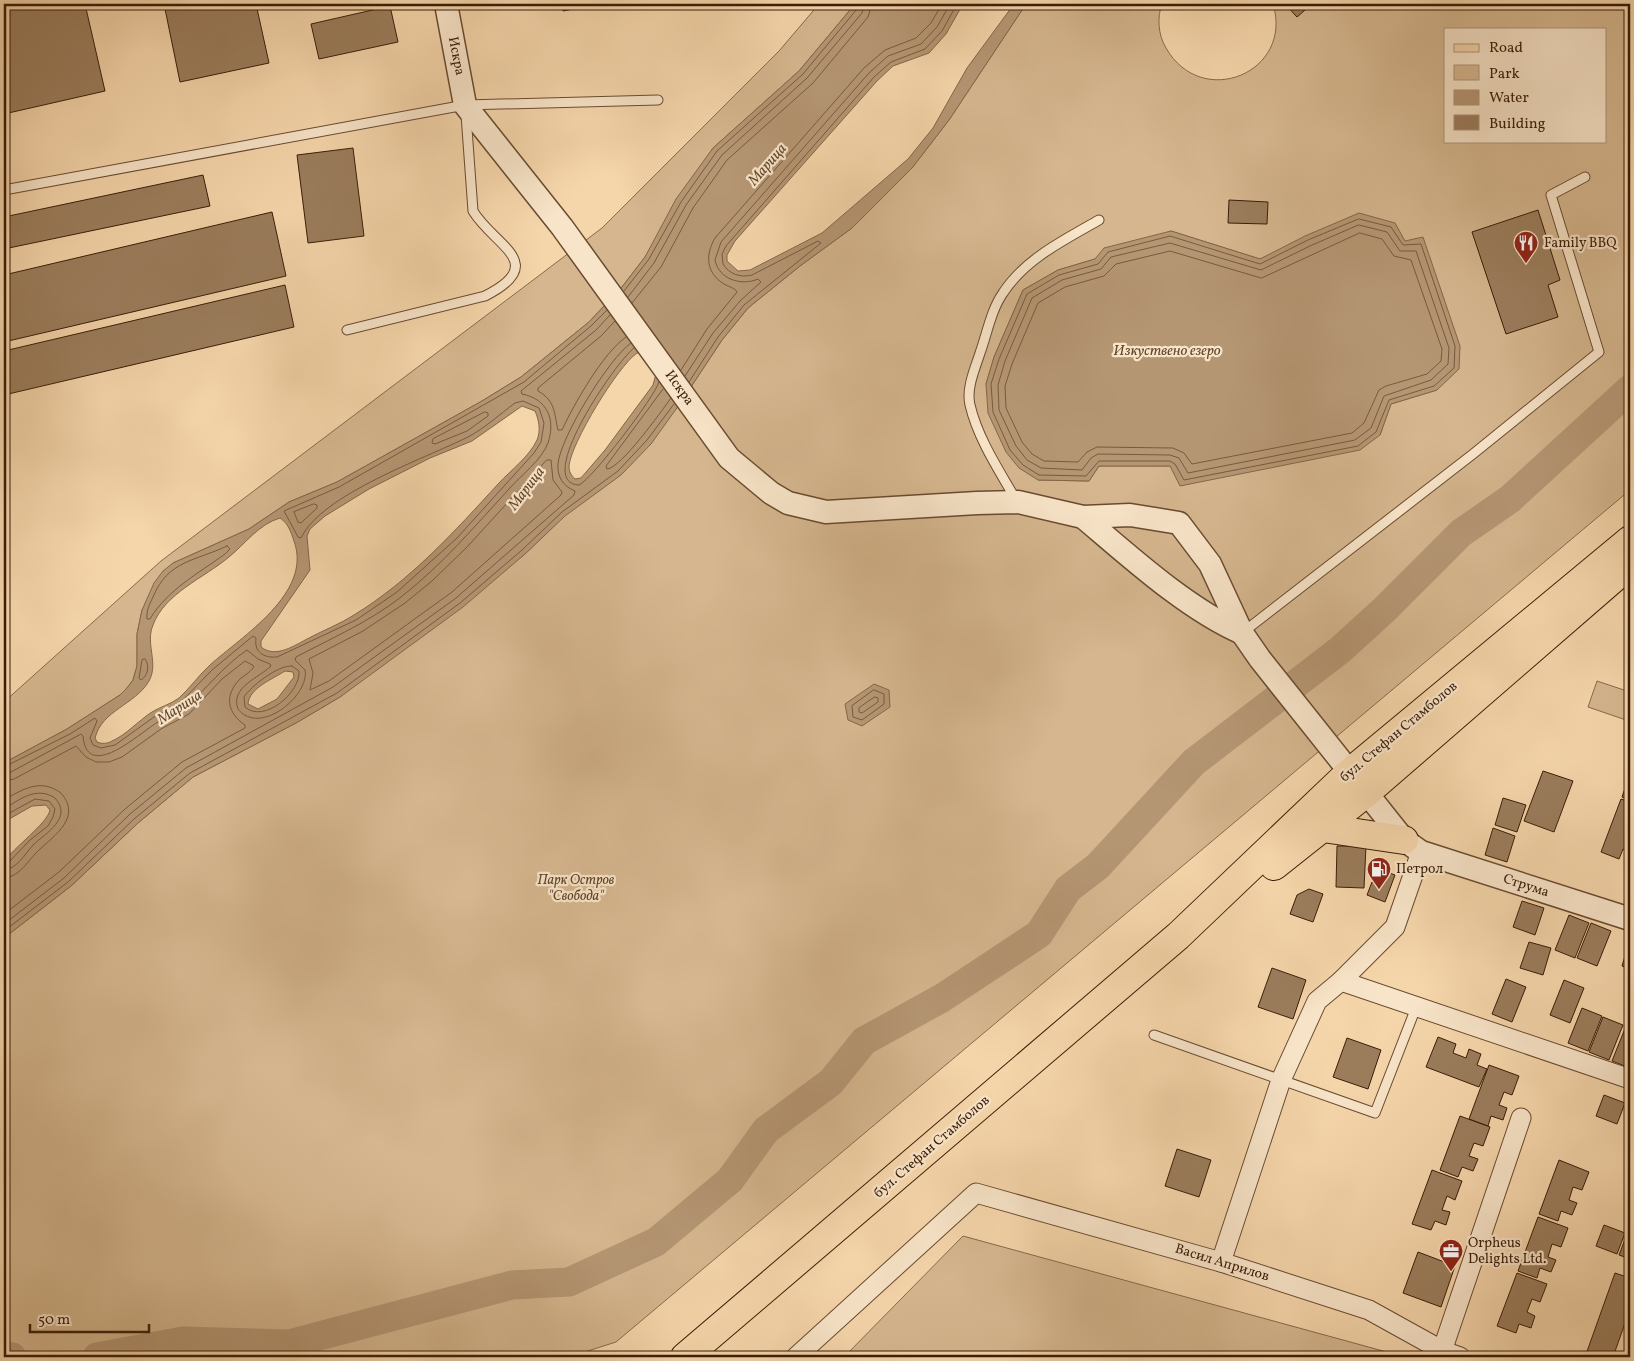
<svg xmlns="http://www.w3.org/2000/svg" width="1634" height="1361" viewBox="0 0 1634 1361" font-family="Vollkorn,serif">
<rect width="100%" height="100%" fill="#f5d5aa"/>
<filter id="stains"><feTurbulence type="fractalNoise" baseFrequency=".004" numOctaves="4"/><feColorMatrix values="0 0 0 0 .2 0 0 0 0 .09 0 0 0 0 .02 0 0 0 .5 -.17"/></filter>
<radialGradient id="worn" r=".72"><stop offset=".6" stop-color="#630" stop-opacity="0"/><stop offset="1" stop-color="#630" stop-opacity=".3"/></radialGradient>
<g fill="#d5b68e" stroke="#886a4b" fill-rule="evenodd">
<polygon points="819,4 855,4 799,71 713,148 645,257 622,287 589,322 521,377 482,401 337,482 289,502 249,529 173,563 142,610 137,634 137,666 133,680 127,688 120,695 67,729 4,763 4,702 161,561 602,228 779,51"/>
<path d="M1026,4H1162C1157,17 1158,35 1166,48C1202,111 1294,72 1273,4H1630V490L616,1342L569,1357H4V938L71,886L138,823L193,777L296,723L340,697L525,554L679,405L722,340L748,308L800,266L852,228L912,168L949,120ZM1445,29H1605V141H1445ZM1171,231L1260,259L1272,254L1405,241L1437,390L1391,404L1380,435L1171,466H1099L1089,481L1038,480L986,384L994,357L1023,290L1058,270L1095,259Z"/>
<polygon points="1597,681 1630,692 1630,707 1626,720 1588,707"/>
<polygon points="963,1236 1405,1357 844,1357"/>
</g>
<g fill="#b59673" stroke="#846648" fill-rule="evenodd">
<path d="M855,4H963L946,34L929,53L893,66L877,81L735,241L727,255V261L738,271L750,270L822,233L908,159L933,128L967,68L1014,4H1026L949,120L912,168L852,228L800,266L748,308L722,340L679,405L651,444L621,475L565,516L525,554L463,607L340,697L296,723L193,777L138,823L71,886L4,938V862C14,847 47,824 50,810L46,805L32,806L4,822V763L67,729L120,695L127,688L133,680L137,666V634L142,610L154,583L163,571L173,563L249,529L289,502L337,482L482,401L521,377L589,322L622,287L645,257L676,199L713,148L799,71ZM637,353H641L656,374L653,385L605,450L581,478L575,479C571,475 569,472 569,466C571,443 618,366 637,353ZM522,406L535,411C539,420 541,431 537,440C529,457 511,470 499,483C454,532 411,580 354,615C340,624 324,630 309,638C295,645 276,659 261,647V641L310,570L307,536L310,529L325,516L369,489L430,458L472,441ZM280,518C288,523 291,532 294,541C313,593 242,636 210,665C199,675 190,688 179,698C171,704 160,707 152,712C138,721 126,735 112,741C107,744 102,744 97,742L95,738C102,710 135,705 149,681C159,663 145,644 153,625C165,593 204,578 229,557C245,544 259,524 280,518ZM285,671L293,672L294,677L277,699L258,709L248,704C249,688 273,679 285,671Z"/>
<polygon points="1359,213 1395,223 1405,241 1423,237 1460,346 1459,369 1437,390 1391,404 1380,435 1360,450 1180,486 1170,466 1099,466 1089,481 1038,480 1019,468 1006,452 988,413 986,384 994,357 1023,290 1058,270 1095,259 1104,248 1171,231 1260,259 1305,236"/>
<polygon points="874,684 889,690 890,707 862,726 848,720 845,704"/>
</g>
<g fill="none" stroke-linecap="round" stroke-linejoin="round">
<g stroke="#785a3e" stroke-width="1">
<polygon points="1359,219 1391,227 1403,245 1421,244 1455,346 1454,368 1434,386 1389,400 1376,432 1358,446 1184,480 1175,464 1170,461 1099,461 1086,476 1039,475 1023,465 1010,450 993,412 991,384 999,359 1027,294 1059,275 1098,264 1108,252 1170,236 1260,264 1308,240"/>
<polygon points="1359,225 1387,232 1400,251 1416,251 1449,348 1448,364 1431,380 1384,396 1371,428 1355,440 1188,473 1179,458 1170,455 1098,454 1091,458 1082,470 1041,468 1027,460 1016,446 999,410 998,385 1005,361 1032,298 1062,280 1101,269 1111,257 1170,243 1261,270 1310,246"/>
<polygon points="1360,233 1382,239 1394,256 1411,260 1442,349 1441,361 1427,374 1386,386 1379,390 1364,423 1352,433 1192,464 1184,453 1173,448 1097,447 1087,452 1078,462 1044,461 1032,454 1022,442 1006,408 1005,386 1012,364 1038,303 1065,287 1104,276 1116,264 1170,251 1261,278"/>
<polyline points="624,291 649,259 681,202 717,151 803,74 857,9 858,4"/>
<polyline points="628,297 654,263 686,205 722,155 807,78 862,13 864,4"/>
<polyline points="632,303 661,267 693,208 727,160 813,83 868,17 872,4"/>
<path d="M615,321L601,336L538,388V391C556,401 554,414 558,430H562C574,404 603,353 626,337"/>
<path d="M634,348C617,360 532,483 579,485C593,478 654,398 659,382"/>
<path d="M681,370L707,329L737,292C735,288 729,287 724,284C706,273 705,255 715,238L864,68L885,50L916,38L931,23L942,4"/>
<path d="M685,376L713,333L740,301L761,282L758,279C742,286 719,280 715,260L721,242L869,73L888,56L921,44L937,27L950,4"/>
<path d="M689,382L718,337L744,305L821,243L818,241L752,275C740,278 729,274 723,264L722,254L726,246L874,77L891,62L925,49L942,31L957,4"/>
<path d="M663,389L606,466L607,469C621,468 661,412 671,398"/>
<polygon points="485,412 488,413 488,416 467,431 435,444 432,443 433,439"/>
<polygon points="547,460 551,460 553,480 562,492 561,495 452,592 329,681 310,690 313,673 309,659 363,631 405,603 432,581 467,547"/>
<polygon points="314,504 317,505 317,508 301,523 298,522 294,512"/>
<path d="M227,546L230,549L225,554C199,573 167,590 150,619H147C146,611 150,603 153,597C168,560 196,561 227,546Z"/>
<path d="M145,659C150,665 148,676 141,680L139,678L142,660Z"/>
<path d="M292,666L299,671C301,692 264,724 245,707L244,697C251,686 278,665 292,666Z"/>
<polygon points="874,690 884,694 884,704 862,720 853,717 852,706"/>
<polygon points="875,697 878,698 878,702 862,713 859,712 859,708"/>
<path d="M4,767L70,734L95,718L97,721L90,738L93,745L101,748L115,745L154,717L179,704L212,670L253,636L256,638C254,652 263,658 277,657L356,620L397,592L457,538L534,453L541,442L544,423L539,408L523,401L515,403C500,414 485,428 468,437C424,459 322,494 301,538L298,537L284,511L339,487L524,382L592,325L607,310"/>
<path d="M4,773L11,772L81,734L83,736C87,784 143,730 158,722C167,717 178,714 185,707C207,689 223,666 247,650L258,659L270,664L271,666C259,678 230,687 238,709C260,737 310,695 305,670L295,660L296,657C332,638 369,622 401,597C442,565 474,527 509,489C521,475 541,461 548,443C556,419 547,399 522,394L521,391L596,330L610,315"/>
<path d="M4,781L14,779L76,746L86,757L96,762H109L122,757L161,729L189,714L222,679L245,661L254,666C252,671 245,675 240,679C224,695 227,713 245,725V728L182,762L125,809L59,872L4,914"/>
<path d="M4,800C23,789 41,778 61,793C82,817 55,835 39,850C28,860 20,877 4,878"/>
<path d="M4,809C20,799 37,786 55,798C73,818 46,833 33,845C25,854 17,869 4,870"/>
<polyline points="4,816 35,799 49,801 55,809 53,817 48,826 30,840 9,862 4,864"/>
<path d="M4,924L64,878L130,814L186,768L333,687L456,598L574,495L575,491C563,486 557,477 558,464C560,438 609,358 631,343"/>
<polyline points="4,931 68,882 134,819 190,773 337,693 460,603 522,550 562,512 618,471 647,440 674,404"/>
</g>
<g stroke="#b59673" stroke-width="29">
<polyline points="4,1356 12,1357"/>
<polyline points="97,1357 183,1341 289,1344 512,1285 569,1282 656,1242 730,1180 766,1130 831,1082 864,1041 942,998 1039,934 1068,889 1098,866 1194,762 1340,650 1385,609 1461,533 1510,499 1630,389"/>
</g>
</g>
<g fill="#9b7d5c" stroke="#3a1d08">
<polygon points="4,4 85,4 105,91 4,114"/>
<polygon points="164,4 256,4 269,63 180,82"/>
<polygon points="562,4 599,4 563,11"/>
<polygon points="1289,4 1312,4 1297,17 1287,6"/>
<polygon points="390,6 398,42 319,59 311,24"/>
<polygon points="353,148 364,236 308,243 297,155"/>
<polygon points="203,175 210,206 4,249 4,217"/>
<polygon points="1229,200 1268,202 1267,224 1228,223"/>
<polygon points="1538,210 1560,280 1548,285 1558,317 1506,334 1472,232"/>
<polygon points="272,212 286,276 4,342 4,275"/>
<polygon points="285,285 294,327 4,395 4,351"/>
<polygon points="1543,771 1573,781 1554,832 1524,821"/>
<polygon points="1630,774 1630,800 1622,797"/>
<polygon points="1503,798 1526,805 1517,832 1495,825"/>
<polygon points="1621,799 1630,802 1630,852 1623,849 1619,859 1601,852"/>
<polygon points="1493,828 1515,836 1507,862 1485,855"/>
<polygon points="1337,846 1366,846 1364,888 1336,887"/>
<polygon points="1384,871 1395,875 1385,902 1367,895 1372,882 1379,884"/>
<polygon points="1309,889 1323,894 1313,922 1290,914 1297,895"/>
<polygon points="1522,901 1544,908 1535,935 1513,927"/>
<polygon points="1569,915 1589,923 1575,958 1555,950"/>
<polygon points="1591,923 1611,931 1597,966 1577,958"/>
<polygon points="1630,940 1630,969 1622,966"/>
<polygon points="1529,942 1551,948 1543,975 1520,968"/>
<polygon points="1272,968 1306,980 1293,1019 1258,1007"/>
<polygon points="1506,979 1526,987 1512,1022 1492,1014"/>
<polygon points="1564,980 1584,988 1570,1023 1550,1015"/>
<polygon points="1582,1008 1602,1016 1588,1051 1568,1043"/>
<polygon points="1603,1017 1623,1025 1609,1060 1589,1052"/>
<polygon points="1626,1026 1630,1028 1630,1068 1612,1061"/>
<polygon points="1438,1037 1456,1044 1453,1053 1466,1058 1469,1049 1481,1054 1477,1065 1487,1069 1479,1087 1426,1067"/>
<polygon points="1347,1038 1381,1050 1368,1089 1333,1077"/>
<polygon points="1489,1065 1519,1076 1512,1095 1504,1092 1499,1105 1507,1108 1503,1120 1491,1116 1488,1126 1469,1119"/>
<polygon points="1604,1095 1625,1103 1617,1124 1596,1116"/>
<polygon points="1460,1116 1490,1127 1483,1146 1474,1143 1469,1156 1478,1159 1473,1171 1462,1167 1458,1177 1440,1170"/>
<polygon points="1177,1149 1211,1160 1199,1197 1165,1186"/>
<polygon points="1559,1160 1589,1172 1582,1190 1573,1187 1569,1200 1577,1203 1572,1215 1561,1211 1558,1221 1539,1214"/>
<polygon points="1432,1170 1462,1181 1455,1200 1447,1196 1442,1210 1450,1212 1446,1225 1435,1221 1431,1230 1412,1224"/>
<polygon points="1538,1217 1568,1228 1561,1247 1552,1244 1548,1257 1556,1260 1551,1272 1540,1268 1537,1278 1518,1271"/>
<polygon points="1604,1225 1625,1233 1617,1254 1596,1246"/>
<polygon points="1627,1234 1630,1235 1630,1259 1619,1255"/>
<polygon points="1418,1252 1455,1266 1441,1307 1403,1293"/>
<polygon points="1517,1273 1547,1284 1540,1302 1532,1299 1527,1312 1535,1316 1531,1328 1519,1324 1516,1333 1497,1326"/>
<polygon points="1615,1273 1630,1278 1630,1309 1613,1357 1585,1357"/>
</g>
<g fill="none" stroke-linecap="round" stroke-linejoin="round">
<defs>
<g id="service">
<polyline points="4,190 465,105 658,100"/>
<path d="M347,330L485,296C550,263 494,246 473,211L466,115"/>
<path d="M1016,500C999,470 978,439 970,405C966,388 975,369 980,353C987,334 991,310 1003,293C1025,259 1064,240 1099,220"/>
<polyline points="1242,633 1473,454 1599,352 1551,195 1585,177"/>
<polyline points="1154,1035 1375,1113 1417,1005"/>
</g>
<g id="minor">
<polyline points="1341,981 1630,1079"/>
<polyline points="1221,1262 1281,1080 1317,1001 1341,981 1395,927 1421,852"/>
<polyline points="796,1357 976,1193 1221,1262 1369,1310 1443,1351 1460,1357"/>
<polyline points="1440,1357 1521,1118"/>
</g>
<g id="tertiary">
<polyline points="446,4 465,105 562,227 729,458 771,493 788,503 826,512 977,503 1018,502 1083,517 1130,515 1179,523 1210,564 1242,633 1260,659 1404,840 1421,852 1630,919"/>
<path d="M1083,517C1129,556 1187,609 1242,633"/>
</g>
<g id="primary">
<polyline points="1323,828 1404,840"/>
<polyline points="1274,866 1366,793 1630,564"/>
<polyline points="685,1357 1178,936 1349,773 1630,540"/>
</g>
</defs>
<use href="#service" stroke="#694b30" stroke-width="11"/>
<use href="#minor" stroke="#694b30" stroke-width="21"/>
<use href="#tertiary" stroke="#694b30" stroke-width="25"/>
<use href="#primary" stroke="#3a1d08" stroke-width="30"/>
<use href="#service" stroke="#f8e4c8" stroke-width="9"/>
<use href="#minor" stroke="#f8e4c8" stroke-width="19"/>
<use href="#tertiary" stroke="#f8e4c8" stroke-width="22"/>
<use href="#primary" stroke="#f5d5aa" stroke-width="28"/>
</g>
<defs>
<symbol id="restaurant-pin" viewBox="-11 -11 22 30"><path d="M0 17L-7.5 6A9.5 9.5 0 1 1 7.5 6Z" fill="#8f2418" stroke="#f8e4c8"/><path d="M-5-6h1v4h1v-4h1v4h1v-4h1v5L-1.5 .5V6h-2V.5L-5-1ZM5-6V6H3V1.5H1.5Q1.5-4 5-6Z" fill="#fff"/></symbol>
<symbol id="fuel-pin" viewBox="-11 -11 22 30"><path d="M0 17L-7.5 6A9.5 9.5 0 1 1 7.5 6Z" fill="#8f2418" stroke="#f8e4c8"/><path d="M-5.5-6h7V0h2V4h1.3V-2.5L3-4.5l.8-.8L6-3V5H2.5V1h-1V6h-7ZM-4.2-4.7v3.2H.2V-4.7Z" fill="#fff"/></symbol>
<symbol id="office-pin" viewBox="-11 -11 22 30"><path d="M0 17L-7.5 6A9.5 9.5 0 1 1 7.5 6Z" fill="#8f2418" stroke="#f8e4c8"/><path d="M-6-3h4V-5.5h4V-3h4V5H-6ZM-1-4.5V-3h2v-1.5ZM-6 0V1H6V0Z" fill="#fff"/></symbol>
</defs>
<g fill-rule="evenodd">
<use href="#restaurant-pin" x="1512" y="229" width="28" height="38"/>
<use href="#fuel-pin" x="1365" y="855" width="28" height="38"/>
<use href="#office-pin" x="1437" y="1237" width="28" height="38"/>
</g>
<g text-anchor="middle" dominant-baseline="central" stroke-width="4.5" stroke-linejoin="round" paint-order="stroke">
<g font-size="14" fill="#3a1d08" stroke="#f8e4c8">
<text transform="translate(456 56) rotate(79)">Искра</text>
<text transform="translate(679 388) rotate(54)">Искра</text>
<text transform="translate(1399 732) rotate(-40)">бул. Стефан Стамболов</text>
<text transform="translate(1526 886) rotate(18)">Струма</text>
<text transform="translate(932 1147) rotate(-41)">бул. Стефан Стамболов</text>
<text transform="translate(1222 1263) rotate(17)">Васил Априлов</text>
</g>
<g font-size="14" fill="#3a1d08" stroke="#f8e4c8" text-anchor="start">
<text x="1544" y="243">Family BBQ</text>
<text x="1396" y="869">Петрол</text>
<text x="1468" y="1243">Orpheus<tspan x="1468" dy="16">Delights Ltd.</tspan></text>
</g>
<g font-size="14" font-style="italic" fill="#61432a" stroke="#f8e4c8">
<text x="576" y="880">Парк Остров<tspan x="576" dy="16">"Свобода"</tspan></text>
</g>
<g font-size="15" font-style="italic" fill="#65472d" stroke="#f8e4c8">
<text transform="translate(768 165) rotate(-49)">Марица</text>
<text x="1167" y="351">Изкуствено езеро</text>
<text transform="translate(527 489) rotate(-53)">Марица</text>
<text transform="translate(180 708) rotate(-33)">Марица</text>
</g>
</g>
<rect width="1634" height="1361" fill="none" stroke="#f5d5aa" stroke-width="20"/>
<rect x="5" y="5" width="1624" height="1351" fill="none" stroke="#3a1d08" stroke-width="2.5"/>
<rect x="10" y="10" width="1614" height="1341" fill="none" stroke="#3a1d08"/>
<rect x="1444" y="28" width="162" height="115" fill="#f8e4c8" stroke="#ac947b"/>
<rect x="1454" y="44" width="25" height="8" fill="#f5d5aa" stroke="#ac947b"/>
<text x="1489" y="52" font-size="15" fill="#3a1d08">Road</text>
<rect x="1454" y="65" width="25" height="15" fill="#d5b68e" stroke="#ac947b"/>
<text x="1489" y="78" font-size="15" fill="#3a1d08">Park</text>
<rect x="1454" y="90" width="25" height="15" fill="#b59673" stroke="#ac947b"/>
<text x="1489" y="102" font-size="15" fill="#3a1d08">Water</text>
<rect x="1454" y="115" width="25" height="15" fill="#9b7d5c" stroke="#ac947b"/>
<text x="1489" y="128" font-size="15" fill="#3a1d08">Building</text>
<path d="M30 1324v8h119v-8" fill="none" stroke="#3a1d08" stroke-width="2.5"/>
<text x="38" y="1324" font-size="15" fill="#3a1d08" stroke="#f8e4c8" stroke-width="4" paint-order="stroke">50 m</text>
<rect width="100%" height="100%" filter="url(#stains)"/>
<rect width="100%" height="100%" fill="url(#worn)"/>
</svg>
